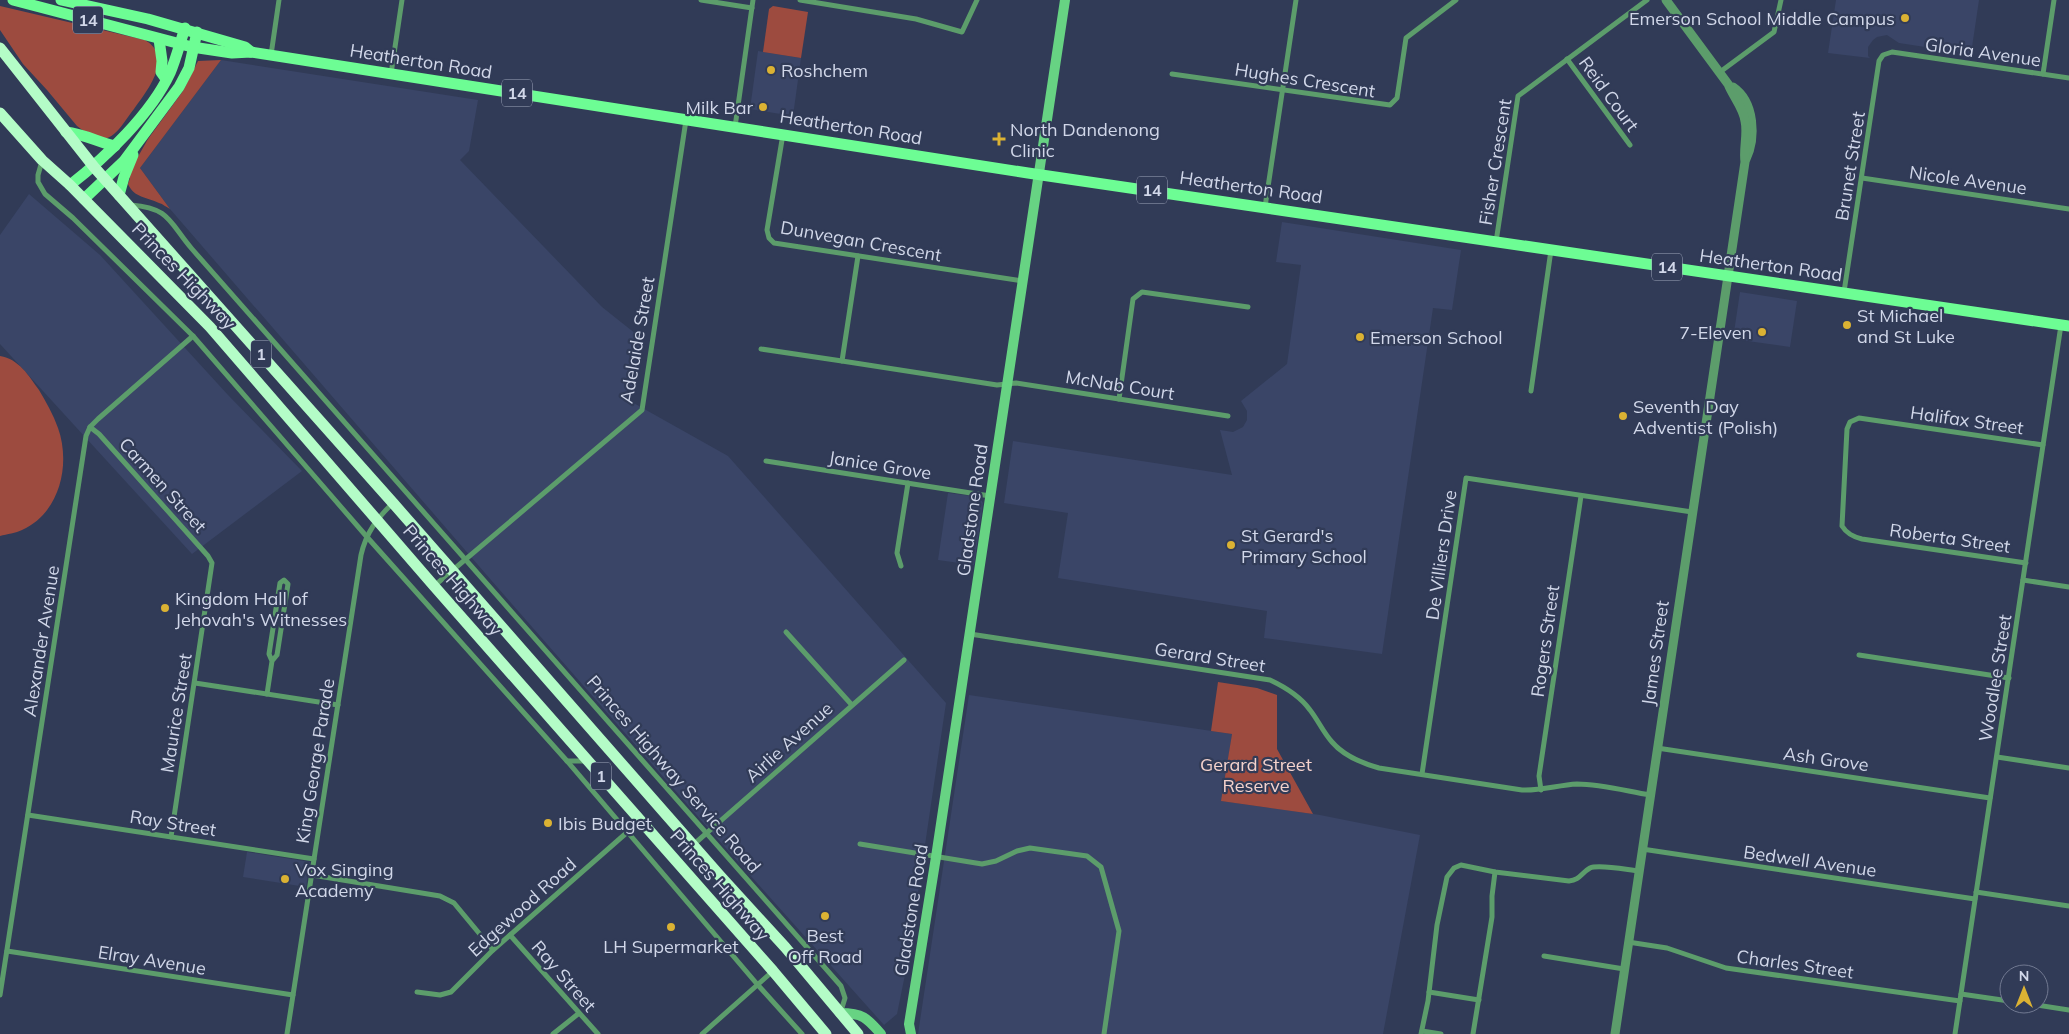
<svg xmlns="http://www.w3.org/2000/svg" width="2069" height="1034" viewBox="0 0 2069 1034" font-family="Mulish,sans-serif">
<rect width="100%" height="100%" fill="#313b57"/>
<g fill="#3a4567">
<polygon points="1836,0 1979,0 1971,54 1899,43 1887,35 1877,37 1873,40 1868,47 1868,56 1870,58 1828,53"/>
<polygon points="758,51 801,58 793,116 750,109"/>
<polygon points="221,60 478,100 469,151 460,160 602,307 641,338 630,401 728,456 946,703 908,960 897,1014 884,1025 708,828 491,580 170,209 140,168"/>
<polygon points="29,194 100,255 228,395 302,471 192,554 0,344 0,235"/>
<polygon points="1282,222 1461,250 1452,310 1433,308 1382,654 1264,638 1267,611 1058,578 1068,513 1004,503 1013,441 1232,475 1220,430 1233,432 1243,427 1247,420 1247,411 1241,401 1287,364 1301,265 1276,262"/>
<polygon points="1740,292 1797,301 1790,347 1733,339"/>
<polygon points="948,493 979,497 983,503 974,565 938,560"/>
<polygon points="969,695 1232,734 1222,801 1320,815 1420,835 1383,1034 918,1034"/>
<polygon points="247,852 310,862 306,887 243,877"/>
</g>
<g fill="#9d4b3f">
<path d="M0,6L145,40C174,57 148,90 134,109C125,120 118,135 105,139L85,132L77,126L47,90L23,64L0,30Z"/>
<polygon points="773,6 808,12 801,58 763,52 769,9"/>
<path d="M221,60L140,168L170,209C166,207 163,204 159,203C147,197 134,198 128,184L130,178L127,176L148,139L183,91L198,61Z"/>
<path d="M0,356C19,359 29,376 39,390C46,402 53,414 58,428C71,464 60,513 22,530C16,533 7,534 0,536Z"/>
<polygon points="1218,682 1257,688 1277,695 1277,749 1313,814 1221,801 1232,734 1211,731"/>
</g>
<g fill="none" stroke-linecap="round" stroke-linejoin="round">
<g stroke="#5c9d6b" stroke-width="5">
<polyline points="701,0 752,8"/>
<polyline points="800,0 916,19 962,32 977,0"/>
<polyline points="271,55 279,0"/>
<polyline points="1567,59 1630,145"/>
<polyline points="1720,72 1774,32 1781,0"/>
<polyline points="391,74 402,0"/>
<polyline points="1172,74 1390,105 1397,98 1406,38 1456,0"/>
<polyline points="2043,74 2054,0"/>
<polyline points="735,127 753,0"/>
<polyline points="783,134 767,230 769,238 774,243 1023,281"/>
<polyline points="42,161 38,175 38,182 45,194 73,218 193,336 367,537 567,761 757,984 802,1034"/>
<polyline points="1862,178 2069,209"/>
<path d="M131,205C170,208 169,222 192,249L841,986L845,998L841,1011"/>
<polyline points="1265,207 1296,0"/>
<polyline points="1496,242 1518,96 1647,0"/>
<polyline points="858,256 842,361 997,385 1016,383 1228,416"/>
<polyline points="1844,292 1879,61 1883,55 1892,52 2069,78"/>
<polyline points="761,349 842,361"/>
<polyline points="1531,391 1551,250"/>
<polyline points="1119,399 1133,299 1142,292 1248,307"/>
<polyline points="90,427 99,434 208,556 212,563 171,837"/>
<polyline points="766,461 990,496"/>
<path d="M2026,563L1862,539C1853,537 1847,534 1842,526L1847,429L1850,422L1859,418L2043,445"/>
<polyline points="901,566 897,553 908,483"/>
<polyline points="2023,580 2069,587"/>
<polyline points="434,586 642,410 686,120"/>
<polyline points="786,632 851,704"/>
<path d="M970,634L1270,680C1285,687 1300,696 1310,710C1318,720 1323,732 1332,742C1344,756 1361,763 1379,768L1522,790C1541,791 1558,785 1577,784C1601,784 1626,791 1650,795"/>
<polyline points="1859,655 2009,678"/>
<polyline points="195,683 338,705"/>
<polyline points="267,694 272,661 277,655 288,584 284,580 280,583 269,654 272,661"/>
<polyline points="1657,748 1990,798"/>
<polyline points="1997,757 2069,768"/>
<polyline points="567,761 585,761"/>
<polyline points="1422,774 1466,478 1692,512"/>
<polyline points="1541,790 1539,776 1581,496"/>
<polyline points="28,815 314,859"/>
<polyline points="860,844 982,864 996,861 1017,851 1030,848 1087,856 1101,867 1119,931 1104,1034"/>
<polyline points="693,845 904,660"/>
<polyline points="1642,849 1975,899"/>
<polyline points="312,875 440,896 454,903 493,950"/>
<polyline points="1976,892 2069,906"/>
<polyline points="510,935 598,1034"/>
<polyline points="1628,942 1667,948 1726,968 1960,1001"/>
<polyline points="7,951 293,995"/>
<polyline points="1544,956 1624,969"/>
<polyline points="417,992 440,995 451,992 493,950 640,821"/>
<polyline points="1429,992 1479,1000"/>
<polyline points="1961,994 2009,1001"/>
<polyline points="0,995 86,436 90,427 98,419 193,336"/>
<polyline points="2030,1004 2069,1010"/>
<polyline points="1422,1031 1441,1034"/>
<path d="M287,1034L361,555C366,533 377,518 393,503"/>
<polyline points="553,1034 578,1014"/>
<polyline points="702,1034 773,971"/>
<path d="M1421,1034L1428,1001L1437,925L1447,877L1454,868L1461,865L1495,872L1569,881C1580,880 1581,873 1590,868C1599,864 1628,870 1639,871"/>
<polyline points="1473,1034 1492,917 1492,896 1495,872"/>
<polyline points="1955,1034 2061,325"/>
</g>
<g stroke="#5c9d6b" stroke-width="9">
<path d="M1733,87C1755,102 1756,138 1746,159"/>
<path d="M1615,1034L1745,162C1743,148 1748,134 1745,121C1743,107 1733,97 1728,84L1666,0"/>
</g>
<g stroke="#67d383" stroke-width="10">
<path d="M840,1013C863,1013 867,1018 881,1034"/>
<polyline points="911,1034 909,1024 936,857 1065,0"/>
</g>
<g stroke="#6dfd94" stroke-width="11">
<polyline points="13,0 192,47 232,53 251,52 1028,173 2069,326"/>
<polyline points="61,0 148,19 245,47 251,52"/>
<polyline points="159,39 162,61 161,72 166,79"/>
<path d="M66,132C84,134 98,142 115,146"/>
<path d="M70,185C105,158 151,114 170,73C176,59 180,43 185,28"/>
<polyline points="119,195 124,177 133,155"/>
<polyline points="84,199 124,161 179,87 189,68 197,32"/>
</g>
<g stroke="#b4fcc7" stroke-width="11">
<polyline points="0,48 94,167 393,503 720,876 785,947 858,1034"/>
<polyline points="0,113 42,160 70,185 210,327 434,586 773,971 826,1034"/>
</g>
</g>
<g fill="#dbb233" stroke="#313b57" stroke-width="2">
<circle cx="1905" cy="18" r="5"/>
<circle cx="771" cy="70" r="5"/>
<circle cx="763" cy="107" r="5"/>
<path d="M996.5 131.5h5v5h5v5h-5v5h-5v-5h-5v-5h5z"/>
<circle cx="1847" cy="325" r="5"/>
<circle cx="1762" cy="332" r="5"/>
<circle cx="1360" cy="337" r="5"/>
<circle cx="1623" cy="416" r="5"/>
<circle cx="1231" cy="545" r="5"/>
<circle cx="165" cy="608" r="5"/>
<circle cx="548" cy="823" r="5"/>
<circle cx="285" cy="879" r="5"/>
<circle cx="825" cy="916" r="5"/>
<circle cx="671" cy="927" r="5"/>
</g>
<g text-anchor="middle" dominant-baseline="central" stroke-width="4.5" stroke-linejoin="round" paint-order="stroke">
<g fill="#313b57" stroke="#a1a8bd" stroke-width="1">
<rect x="73" y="6.5" width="30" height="27" rx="4"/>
<rect x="502" y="79.5" width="30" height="27" rx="4"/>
<rect x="1137" y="176.5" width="30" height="27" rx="4"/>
<rect x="1652" y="253.5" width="30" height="27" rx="4"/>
<rect x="251" y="340.5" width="20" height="27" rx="4"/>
<rect x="591" y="762.5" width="20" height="27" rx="4"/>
</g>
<g font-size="16" font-weight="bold" fill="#d1d7e9">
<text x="88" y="20">14</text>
<text x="517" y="93">14</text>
<text x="1152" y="190">14</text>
<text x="1667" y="267">14</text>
<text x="261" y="354">1</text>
<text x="601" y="776">1</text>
</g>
<g font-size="18" fill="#d1d7e9" stroke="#313b57" text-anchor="start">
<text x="1895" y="18" text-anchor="end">Emerson School Middle Campus</text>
<text x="781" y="70">Roshchem</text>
<text x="753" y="107" text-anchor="end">Milk Bar</text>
<text x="1010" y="129">North Dandenong<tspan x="1010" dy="21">Clinic</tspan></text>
<text x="1857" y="315">St Michael<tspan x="1857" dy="21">and St Luke</tspan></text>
<text x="1752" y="332" text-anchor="end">7-Eleven</text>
<text x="1370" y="337">Emerson School</text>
<text x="1633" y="406">Seventh Day<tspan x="1633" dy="21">Adventist (Polish)</tspan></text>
<text x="1241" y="535">St Gerard's<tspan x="1241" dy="21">Primary School</tspan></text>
<text x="175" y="598">Kingdom Hall of<tspan x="175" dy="21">Jehovah's Witnesses</tspan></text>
<text x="558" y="823">Ibis Budget</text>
<text x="295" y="869">Vox Singing<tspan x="295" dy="21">Academy</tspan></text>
<text x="825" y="935" text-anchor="middle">Best<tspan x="825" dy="21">Off Road</tspan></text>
<text x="671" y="946" text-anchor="middle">LH Supermarket</text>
</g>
<g font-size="18" fill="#d1d7e9" stroke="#313b57">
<text transform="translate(1983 52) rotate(8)">Gloria Avenue</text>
<text transform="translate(421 61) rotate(9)">Heatherton Road</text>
<text transform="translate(1305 80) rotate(9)">Hughes Crescent</text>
<text transform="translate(1609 94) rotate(54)">Reid Court</text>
<text transform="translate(851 127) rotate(9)">Heatherton Road</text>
<text transform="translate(1495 162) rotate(-81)">Fisher Crescent</text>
<text transform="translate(1850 166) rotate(-81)">Brunet Street</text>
<text transform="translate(1968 180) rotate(8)">Nicole Avenue</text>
<text transform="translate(1251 187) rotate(8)">Heatherton Road</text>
<text transform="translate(861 241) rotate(10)">Dunvegan Crescent</text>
<text transform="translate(1771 265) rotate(8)">Heatherton Road</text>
<text transform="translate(184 276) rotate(46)">Princes Highway</text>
<text transform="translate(637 340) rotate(-80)">Adelaide Street</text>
<text transform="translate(1120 385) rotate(9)">McNab Court</text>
<text transform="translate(1967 420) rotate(8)">Halifax Street</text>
<text transform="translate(880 465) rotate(9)">Janice Grove</text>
<text transform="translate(163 485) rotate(48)">Carmen Street</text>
<text transform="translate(972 510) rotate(-82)">Gladstone Road</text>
<text transform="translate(1950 538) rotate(8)">Roberta Street</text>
<text transform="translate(1441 555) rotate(-82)">De Villiers Drive</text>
<text transform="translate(453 580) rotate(49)">Princes Highway</text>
<text transform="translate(41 641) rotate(-81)">Alexander Avenue</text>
<text transform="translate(1545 641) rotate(-82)">Rogers Street</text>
<text transform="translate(1655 653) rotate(-82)">James Street</text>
<text transform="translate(1210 657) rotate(9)">Gerard Street</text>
<text transform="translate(1995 678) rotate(-81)">Woodlee Street</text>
<text transform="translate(176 713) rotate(-81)">Maurice Street</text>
<text transform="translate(789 742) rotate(-42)">Airlie Avenue</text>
<text transform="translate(1826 759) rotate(8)">Ash Grove</text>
<text transform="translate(315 761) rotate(-81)">King George Parade</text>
<text transform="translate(674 774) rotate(49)">Princes Highway Service Road</text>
<text transform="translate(173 823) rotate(9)">Ray Street</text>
<text transform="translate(1810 861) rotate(8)">Bedwell Avenue</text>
<text transform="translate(720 885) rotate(49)">Princes Highway</text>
<text transform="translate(522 907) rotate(-42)">Edgewood Road</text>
<text transform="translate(911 910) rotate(-81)">Gladstone Road</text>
<text transform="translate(152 960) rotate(9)">Elray Avenue</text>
<text transform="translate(1795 964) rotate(8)">Charles Street</text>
<text transform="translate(564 976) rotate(49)">Ray Street</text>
</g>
<g font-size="18" fill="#f5d3cd" stroke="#313b57">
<text x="1256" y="764">Gerard Street<tspan x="1256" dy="21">Reserve</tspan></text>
</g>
</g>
<g transform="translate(2024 989)"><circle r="24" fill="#313b57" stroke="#717991"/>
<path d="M0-4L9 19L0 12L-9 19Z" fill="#dbb233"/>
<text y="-8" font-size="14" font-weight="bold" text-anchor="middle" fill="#d1d7e9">N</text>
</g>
</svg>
